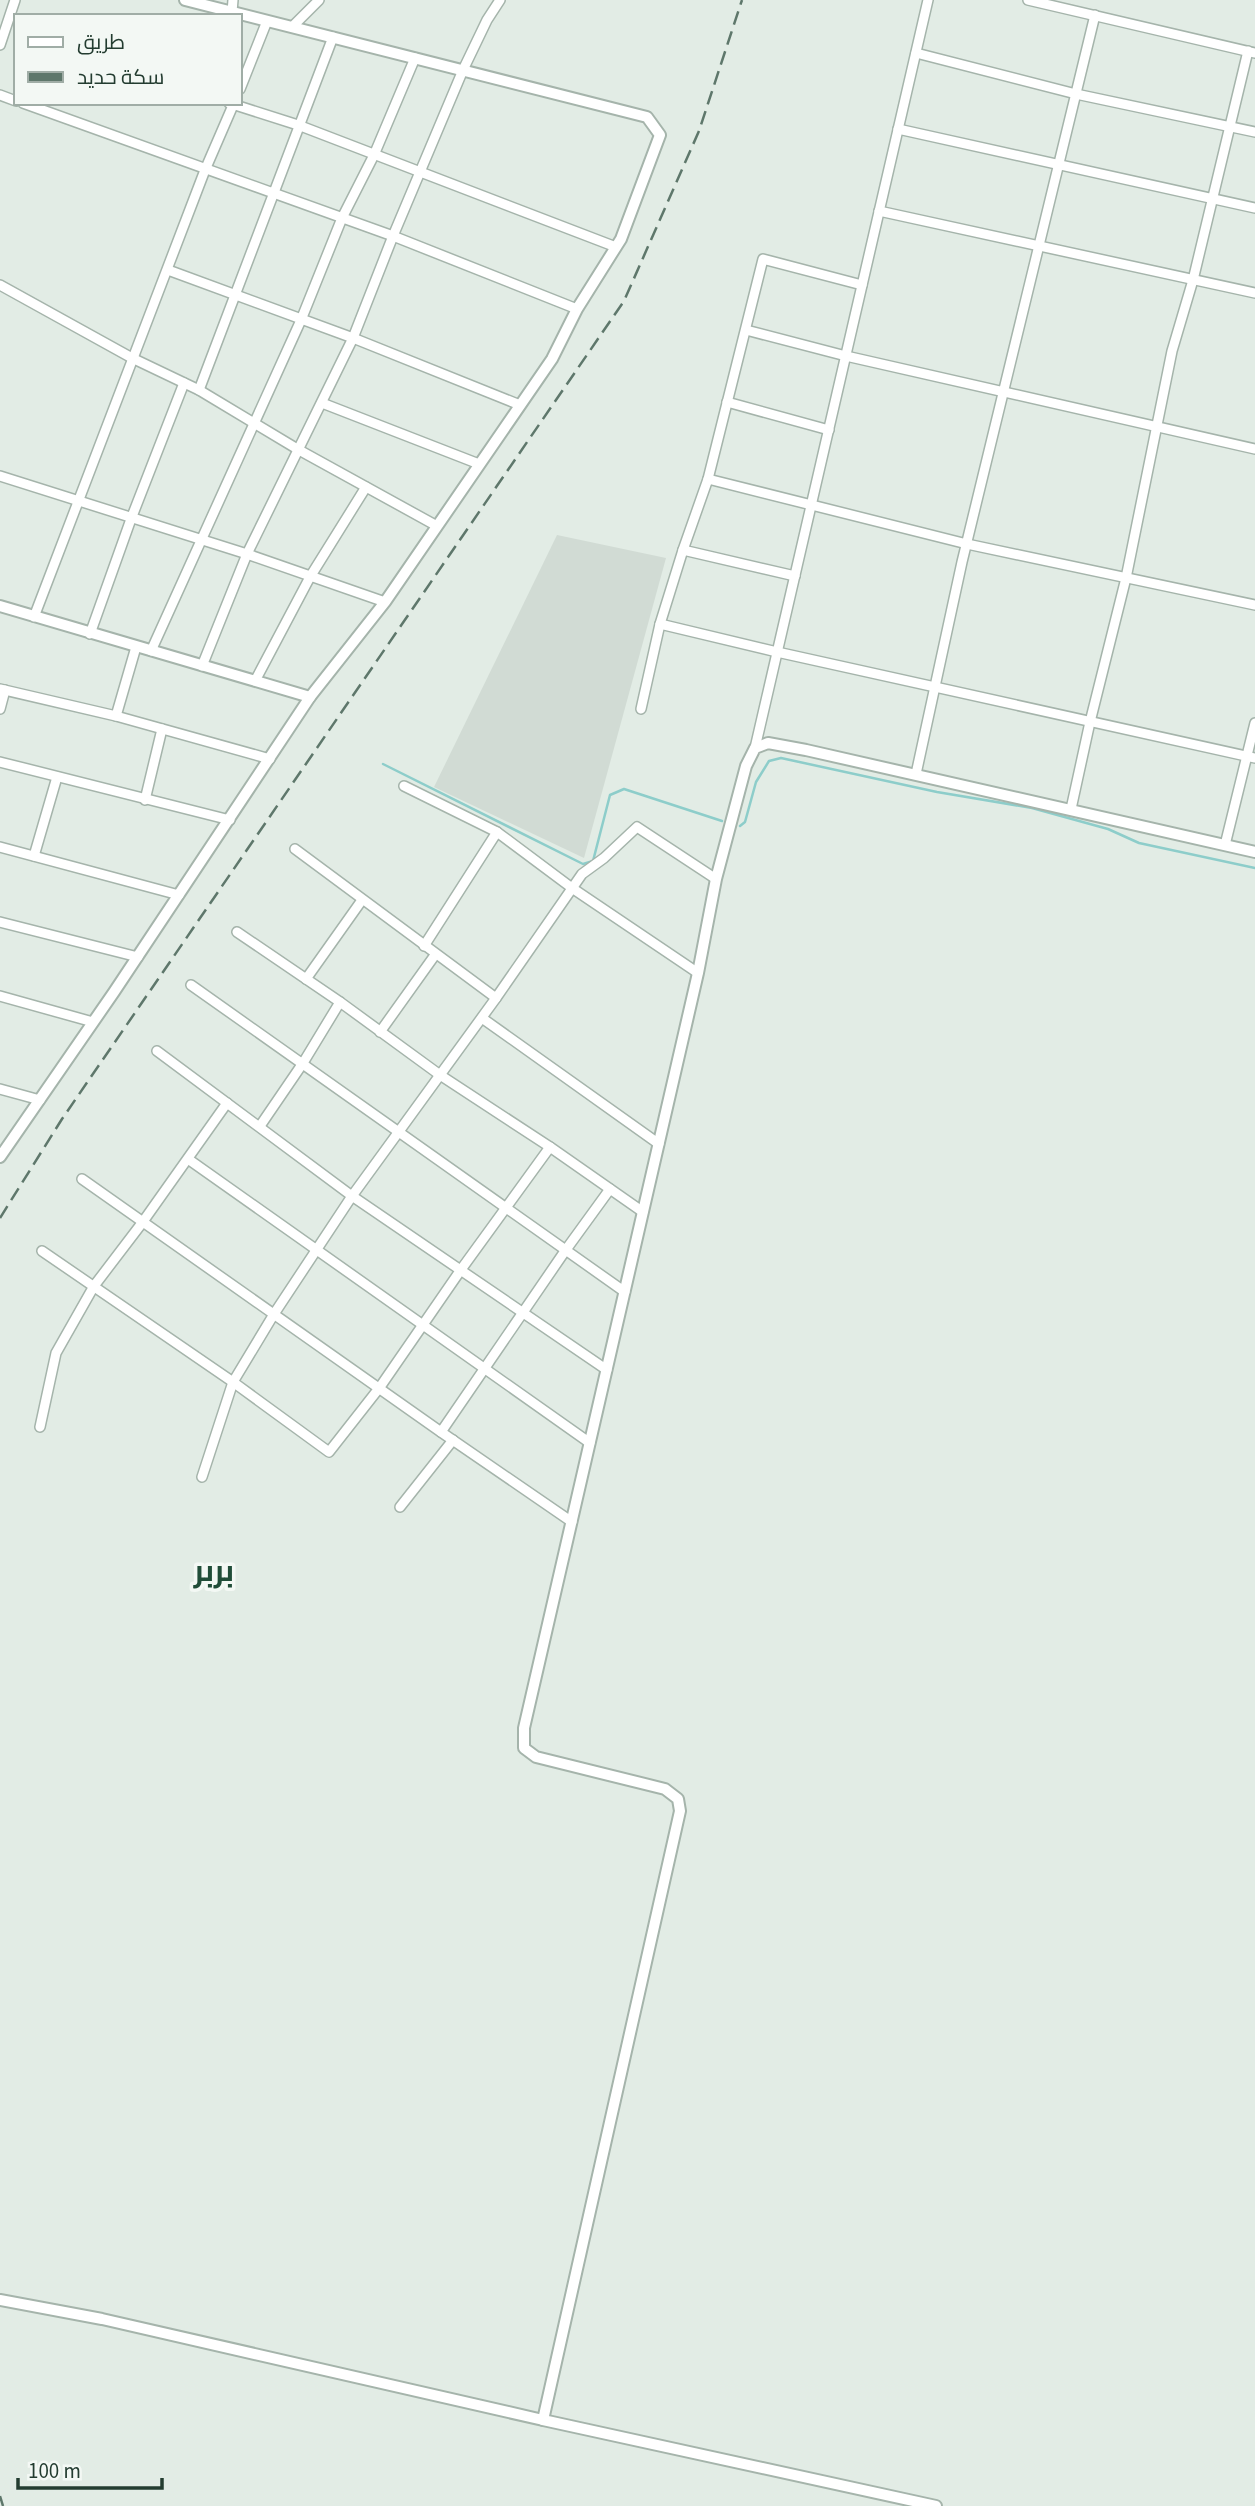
<svg xmlns="http://www.w3.org/2000/svg" width="1255" height="2506" viewBox="0 0 1255 2506" font-family="'Source Sans 3',Cairo,sans-serif">
<rect width="100%" height="100%" fill="#e2ece5"/>
<polygon fill="#d1dbd4" points="557,535 666,558 584,858 434,787"/>
<g fill="none" stroke-linecap="round" stroke-linejoin="round">
<g stroke="#8dcdca" stroke-width="2.5">
<polyline points="383,764 583,864 593,861 610,795 624,789 722,821"/>
<polyline points="740,826 745,822 756,782 769,761 781,758 937,792 1032,808 1108,829 1139,843 1255,868"/>
</g>
<defs>
<g id="minor">
<polyline points="1028,0 1255,53"/>
<polyline points="232,12 233,0"/>
<polyline points="292,27 319,0"/>
<polyline points="0,45 15,0"/>
<polyline points="916,53 1076,94 1255,132"/>
<polyline points="240,89 267,21"/>
<polyline points="0,95 16,101"/>
<polyline points="23,103 393,236 577,309"/>
<polyline points="229,103 298,125 616,247"/>
<polyline points="898,129 1255,208"/>
<polyline points="879,211 1255,293"/>
<polyline points="168,270 353,338 520,405"/>
<polyline points="0,285 132,358 199,390 299,450 437,526"/>
<polyline points="746,330 846,356 1255,449"/>
<polyline points="199,390 333,37"/>
<polyline points="727,402 829,430"/>
<polyline points="322,403 479,464"/>
<polyline points="0,476 247,554 385,602"/>
<polyline points="708,479 967,544 1255,605"/>
<polyline points="795,576 683,550 708,479 763,259 862,285"/>
<polyline points="34,617 205,170 234,103"/>
<polyline points="660,624 777,652 1255,758"/>
<polyline points="90,634 131,519 184,383"/>
<polyline points="151,651 301,320 342,218 374,155 415,58"/>
<polyline points="202,666 247,554 353,338 393,236 463,70 487,20 500,0"/>
<polyline points="255,681 310,577 366,487"/>
<polyline points="0,689 116,716 270,759"/>
<polyline points="0,709 5,690"/>
<polyline points="641,709 660,624 683,550"/>
<polyline points="116,716 136,647"/>
<polyline points="755,748 928,0"/>
<polyline points="0,762 230,820"/>
<polyline points="916,774 962,562 1095,15"/>
<polyline points="404,786 497,832 572,888 698,973"/>
<polyline points="145,800 162,729"/>
<polyline points="1071,809 1090,722 1126,578 1172,351 1193,280 1248,51"/>
<polyline points="1225,845 1255,723"/>
<polyline points="0,847 179,895"/>
<polyline points="295,849 496,998"/>
<polyline points="34,856 57,777"/>
<polyline points="0,922 138,957"/>
<polyline points="237,932 340,1002 440,1075 550,1147 643,1212"/>
<polyline points="424,946 497,832"/>
<polyline points="306,979 362,900"/>
<polyline points="191,985 625,1292"/>
<polyline points="0,996 93,1022"/>
<polyline points="482,1018 659,1144"/>
<polyline points="380,1032 435,955"/>
<polyline points="157,1051 352,1196 607,1370"/>
<polyline points="0,1089 40,1100"/>
<polyline points="260,1126 303,1063 340,1002"/>
<polyline points="188,1159 590,1443"/>
<polyline points="82,1179 441,1432 572,1522"/>
<polyline points="42,1251 233,1382 329,1452 380,1387 460,1271 550,1147"/>
<polyline points="40,1427 56,1353 94,1286 142,1223 227,1103"/>
<polyline points="441,1432 565,1251 610,1189"/>
<polyline points="202,1477 233,1382 274,1314 352,1196 496,998 582,874 604,858 637,827 716,879"/>
<polyline points="400,1507 453,1440"/>
</g>
<g id="tertiary">
<polyline points="0,606 310,697"/>
<polyline points="0,1157 114,992 310,697 385,602 552,359 577,309 621,239 660,135 647,117 185,0"/>
<polyline points="0,2300 102,2319 543,2420"/>
<polyline points="936,2506 543,2420 680,1811 678,1799 665,1789 536,1757 524,1748 524,1728 698,973 716,879 746,766 755,748 768,743 806,750 1255,852"/>
</g>
</defs>
<use href="#minor" stroke="#a5b4ab" stroke-width="12"/>
<use href="#tertiary" stroke="#a5b4ab" stroke-width="14"/>
<use href="#minor" stroke="#fff" stroke-width="9"/>
<use href="#tertiary" stroke="#fff" stroke-width="10"/>
<g stroke="#5e776b" stroke-width="2.5" stroke-dasharray="14 7" stroke-linecap="butt">
<polyline points="0,1218 62,1119 624,301 699,131 742,0"/>
<polyline points="0,2496 3,2506"/>
</g>
</g>
<g text-anchor="middle" dominant-baseline="central" stroke-width="7" stroke-linejoin="round" paint-order="stroke">
<g font-size="30" font-weight="bold" fill="#204d38" stroke="#f3f8f4">
<text x="214" y="1571">بربر</text>
</g>
</g>
<rect x="14" y="14" width="228" height="91" fill="#f3f8f4" stroke="#a0ada6" stroke-width="2"/>
<rect x="28" y="37" width="35" height="10" fill="#ffffff" stroke="#a0ada6" stroke-width="2"/>
<text x="77" y="49" font-size="21" fill="#233c30">طريق</text>
<rect x="28" y="72" width="35" height="10" fill="#5e776b" stroke="#a0ada6" stroke-width="2"/>
<text x="77" y="84" font-size="21" fill="#233c30">سكة حديد</text>
<path d="M18 2478v10h144v-10" fill="none" stroke="#233c30" stroke-width="3.5"/>
<text x="28" y="2478" font-size="21" fill="#233c30" stroke="#f3f8f4" stroke-width="5" paint-order="stroke">100 m</text>
</svg>
